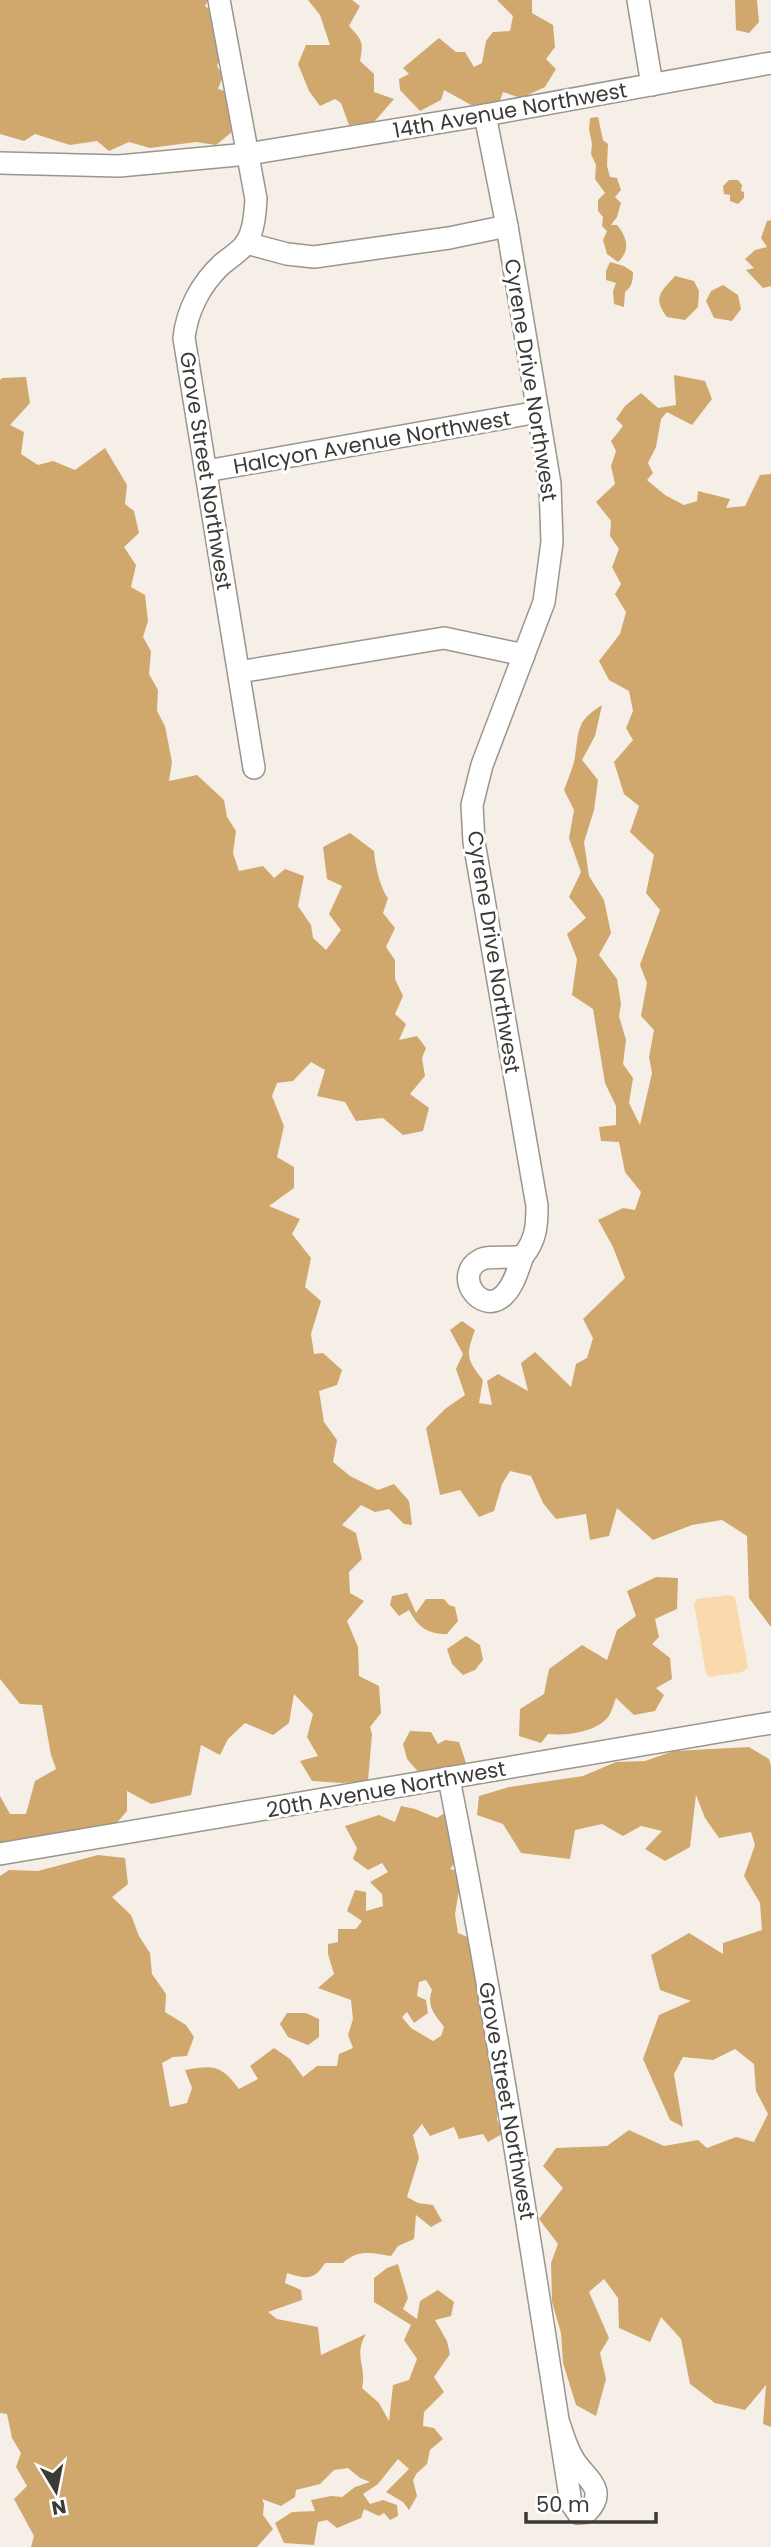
<svg xmlns="http://www.w3.org/2000/svg" width="771" height="2547" viewBox="0 0 771 2547" font-family="Poppins,sans-serif">
<rect width="100%" height="100%" fill="#f5efe7"/>
<polygon fill="#fad9ac" points="729,1595 735,1597 748,1667 742,1672 709,1677 706,1673 694,1604 697,1599"/>
<g fill="#d0a86e" fill-rule="evenodd">
<polygon points="0,0 208,0 205,6 216,14 223,51 217,66 223,76 218,89 225,91 238,127 216,145 196,142 150,148 129,142 109,151 97,141 70,145 35,134 24,141 0,134"/>
<path d="M308,0H352L360,6L349,26C362,40 364,42 360,61L374,74V92L394,99L374,122L349,125L341,103L335,99L320,106L309,91L298,64L306,45H330L320,15Z"/>
<polygon points="497,0 532,0 532,13 553,25 555,47 546,59 556,69 545,87 521,98 503,92 499,104 473,106 444,90 441,100 420,111 400,90 399,79 409,74 403,68 439,38 456,52 465,52 474,67 482,63 486,41 493,32 510,31 513,16"/>
<polygon points="735,0 757,0 759,22 749,33 736,30"/>
<path d="M598,117L603,140L608,144L607,166L610,177L617,178L621,190L615,197L621,203L617,217L611,225H617C627,237 631,250 618,262L607,254L603,240L607,231L602,226L603,217L598,211V200L605,193L595,179L596,165L591,154L592,144L589,129L590,118Z"/>
<polygon points="729,180 738,180 742,185 741,191 744,192 744,198 738,204 730,201 730,195 724,194 723,186"/>
<polygon points="771,220 771,286 763,288 746,270 754,268 745,259 755,250 767,247 761,238 767,221"/>
<path d="M610,262L624,266L633,272C633,280 632,287 625,292L624,307L614,304L613,291L616,283L606,280V271Z"/>
<path d="M675,276L694,281L699,291L698,307L685,320L667,317C652,297 661,292 675,276Z"/>
<polygon points="723,285 738,295 741,309 732,321 714,318 706,301 711,291"/>
<path d="M674,375L705,381L712,399L692,425L667,412L661,419L656,447L648,463L653,473L647,480L665,495L684,505L697,501L698,491L730,499L726,508L745,506L760,475L771,474V1627L749,1598L747,1536L722,1520L692,1525L653,1540L617,1508L609,1536L590,1540L586,1514L556,1519L543,1503L531,1476L510,1471L502,1484L494,1511L479,1517L460,1490L440,1495L426,1428L445,1409L465,1395L456,1369L463,1354L450,1330L462,1321L475,1330C466,1355 466,1359 483,1380L479,1403L492,1405L487,1381L498,1374L528,1391L521,1363L535,1352L571,1387L576,1364L587,1358L593,1338L583,1319L625,1278L613,1247L598,1220L623,1208L635,1210L641,1192L625,1172L619,1142L601,1141L599,1127L616,1125V1106L605,1083L593,1009L572,995L577,959L567,934L586,918L569,897L581,872L569,838L574,810L564,790C568,779 573,768 575,757C579,730 576,721 602,705L595,736L582,760L598,780L594,810L584,842L589,876L604,900L611,933L599,955L617,979L621,1004L619,1016L626,1040L623,1064L633,1078L629,1103L640,1125L652,1073L649,1057L654,1030L641,1016L647,983L640,965L660,910L646,893L654,855L630,832L639,806L624,794L614,762L633,740L626,728L633,711L629,691L609,680L599,661L620,634L626,612L615,594L621,584L612,567L619,549L610,536L611,521L596,502L615,484L611,466L616,451L611,441L623,426L616,419L625,406L641,393L658,408L676,405Z"/>
<path d="M26,377L30,403L10,425L24,432L21,454L38,465L53,461L75,470L105,448L127,485L125,504L134,511L139,533L124,547L136,565L131,587L145,595L148,621L143,637L151,651L149,674L158,690L157,711L165,726L172,762L169,781L197,775L224,800L227,817L236,831L233,853L239,871L263,866L274,878L285,869L304,876L298,906L311,925L313,938L326,950L341,930L329,914L342,886L327,879L323,847L350,833L374,851C375,864 380,888 388,898L383,913L395,928L386,947L395,960V979L403,996L395,1014L406,1024L399,1040L417,1036L426,1048L422,1058L425,1076L410,1094L429,1108L423,1131L403,1135L383,1118L356,1121L345,1102L317,1096L325,1070L311,1062L293,1081L277,1083L272,1096L284,1126L277,1157L294,1167V1188L269,1206L300,1219L292,1234L311,1258L305,1287L321,1301L311,1334L314,1354L323,1353L342,1370L337,1385L319,1391L324,1422L337,1440L333,1462L350,1476L378,1490L394,1484L409,1501L412,1525L404,1524L389,1509L375,1512L361,1505L342,1525L356,1533L362,1559L349,1572L350,1593L364,1601L347,1621L358,1647L359,1676L379,1686L381,1713L370,1727L372,1734L368,1781L342,1783L312,1781L300,1761L318,1756L307,1737L313,1714L294,1694L289,1723L273,1735L245,1723L228,1739L220,1755L201,1745L191,1795L151,1804L127,1791V1811L114,1826L0,1858V1796L10,1814H26L35,1781L56,1769L51,1755L42,1705L20,1704L0,1679V380L2,378Z"/>
<path d="M656,1577L678,1578L677,1609L655,1619L659,1637L652,1644L670,1658L672,1679L656,1688L664,1695L655,1711L634,1715L616,1698C614,1703 612,1710 610,1714C600,1732 566,1736 548,1734L541,1743L519,1736L520,1709L544,1694L549,1669L582,1645L607,1660L617,1630L636,1616L627,1591Z"/>
<path d="M407,1593L416,1613L426,1599H444L449,1605L455,1607L458,1621L447,1634C427,1634 418,1627 409,1610L399,1616L390,1605L392,1596Z"/>
<polygon points="466,1636 480,1645 483,1660 475,1670 463,1675 452,1664 447,1649"/>
<polygon points="410,1731 431,1732 438,1744 445,1740 459,1742 466,1763 453,1777 428,1783 407,1759 403,1744"/>
<polygon points="749,1747 769,1759 771,1766 771,2427 763,2424 766,2385 745,2410 715,2403 690,2384 681,2339 661,2317 650,2342 619,2328 618,2298 604,2279 589,2292 609,2338 600,2353 606,2379 596,2416 576,2405 563,2363 561,2333 552,2302 551,2263 558,2244 539,2219 563,2188 543,2166 556,2148 607,2146 629,2130 664,2146 698,2140 707,2148 736,2137 754,2142 768,2114 756,2091 754,2064 735,2049 713,2060 683,2057 674,2074 683,2127 670,2120 643,2059 659,2015 691,2001 660,1990 651,1955 689,1933 723,1954 723,1943 762,1930 760,1903 744,1876 755,1845 751,1832 719,1838 705,1818 696,1795 690,1847 665,1861 645,1849 662,1831 641,1826 623,1836 602,1824 575,1830 570,1859 521,1853 503,1824 477,1815 479,1796 509,1787 583,1776 616,1762 645,1761 674,1751"/>
<path d="M401,1806L415,1809L437,1818L446,1812L452,1826L447,1829L458,1859L450,1869L462,1872L455,1914L458,1933L470,1938L498,2082L497,2119L502,2134L488,2142L483,2134L459,2139L454,2127L430,2136L422,2124L413,2135L419,2158L407,2197L418,2203L433,2205L442,2221L431,2227L416,2215L414,2239L398,2246L391,2256C372,2253 358,2249 343,2263H325C314,2281 306,2279 287,2273L285,2283L301,2290L302,2300L268,2312L277,2319L318,2327L321,2355L366,2334C353,2356 367,2365 362,2388L379,2403L389,2421L393,2385L409,2380L417,2359L404,2340L411,2325L374,2302V2278L387,2268L398,2264L408,2298L403,2309L417,2319L420,2301L438,2290L454,2302L451,2316L435,2320L447,2341L450,2354L434,2377L444,2392L424,2412L423,2426L434,2428L443,2439L430,2450L427,2464L417,2473L413,2480L417,2496L409,2510L403,2502L386,2492L409,2469L398,2459L378,2484L363,2494L370,2504L383,2500L397,2505L398,2516L390,2520L384,2513L379,2516L364,2509L361,2518L337,2528L327,2520L318,2522L314,2545L284,2543L275,2523L292,2512L315,2511L311,2500L331,2496L342,2497L355,2487L370,2482L360,2478L348,2468L334,2470L320,2484L296,2490L295,2497L281,2506L262,2499L264,2504L263,2515L273,2529L257,2547H31L34,2536L14,2499L27,2486L16,2467L21,2453L12,2438L7,2414L0,2413V1876L9,1870L38,1871L98,1855L125,1858L128,1884L112,1897L131,1915L139,1936L150,1953L152,1974L166,1994L165,2012L186,2025L194,2037L187,2056L173,2057L162,2063L170,2107L187,2103L192,2088L185,2070C214,2065 221,2065 239,2089L258,2079L250,2066L274,2048L290,2059L303,2077L317,2066H337L339,2054L353,2048L348,2035L353,2019L351,2000L318,1988L334,1974L328,1954V1944L338,1942V1929H356L362,1921L347,1911L355,1890L366,1892V1911L383,1906L382,1894L370,1882L388,1872L382,1863L368,1870L353,1859L357,1848L345,1826L379,1815L395,1822ZM426,1980L432,1990C426,2007 435,2014 444,2027L441,2036L433,2041L411,2028L402,2017L407,2012L414,2023L428,2013L426,2000L417,1996L419,1982Z"/>
<polygon points="287,2013 306,2013 319,2019 319,2037 308,2045 288,2037 280,2024"/>
</g>
<g fill="none" stroke-linecap="round" stroke-linejoin="round">
<defs>
<g id="minor">
<path d="M219,0L256,199C255,213 254,231 246,243C241,251 229,258 221,265C201,284 187,310 184,338L254,768"/>
<polyline points="638,0 652,85"/>
<path d="M485,115L507,226L550,484L552,542L544,602L482,765L472,805L474,842L537,1206C537,1226 536,1240 523,1256"/>
<polyline points="0,163 119,166 248,154 485,115 771,63"/>
<polyline points="246,243 287,254 314,257 449,238 507,226"/>
<polyline points="206,471 538,412"/>
<polyline points="239,672 444,638 524,655"/>
<path d="M523,1256C518,1269 514,1286 503,1296C481,1316 452,1275 480,1260C489,1255 510,1259 523,1256Z"/>
<path d="M449,1779C497,2019 533,2261 571,2503L578,2513L587,2512C609,2490 586,2479 574,2460C567,2449 563,2436 559,2423"/>
<polyline points="0,1854 771,1723"/>
</g>
</defs>
<use href="#minor" stroke="#9a958d" stroke-width="24"/>
<use href="#minor" stroke="#fff" stroke-width="21"/>
</g>
<g text-anchor="middle" dominant-baseline="central" stroke-width="6" stroke-linejoin="round" paint-order="stroke">
<g font-size="21" fill="#3c3a36" stroke="#fff">
<text transform="translate(510 110) rotate(-10)">14th Avenue Northwest</text>
<text transform="translate(531 380) rotate(81)">Cyrene Drive Northwest</text>
<text transform="translate(372 442) rotate(-10)">Halcyon Avenue Northwest</text>
<text transform="translate(206 471) rotate(81)">Grove Street Northwest</text>
<text transform="translate(494 952) rotate(81)">Cyrene Drive Northwest</text>
<text transform="translate(386 1789) rotate(-10)">20th Avenue Northwest</text>
<text transform="translate(507 2101) rotate(80)">Grove Street Northwest</text>
</g>
</g>
<g transform="translate(56 2491) rotate(170)" stroke="#ffffff" stroke-width="5" paint-order="stroke">
<path d="M0-5L12 26L0 18L-12 26Z" fill="#3c3a36"/>
<text y="-10" font-size="19" font-weight="bold" text-anchor="middle" fill="#3c3a36">N</text>
</g>
<path d="M526 2512v10h130v-10" fill="none" stroke="#3c3a36" stroke-width="3.5"/>
<text x="536" y="2512" font-size="21" fill="#3c3a36" stroke="#ffffff" stroke-width="5" paint-order="stroke">50 m</text>
</svg>
